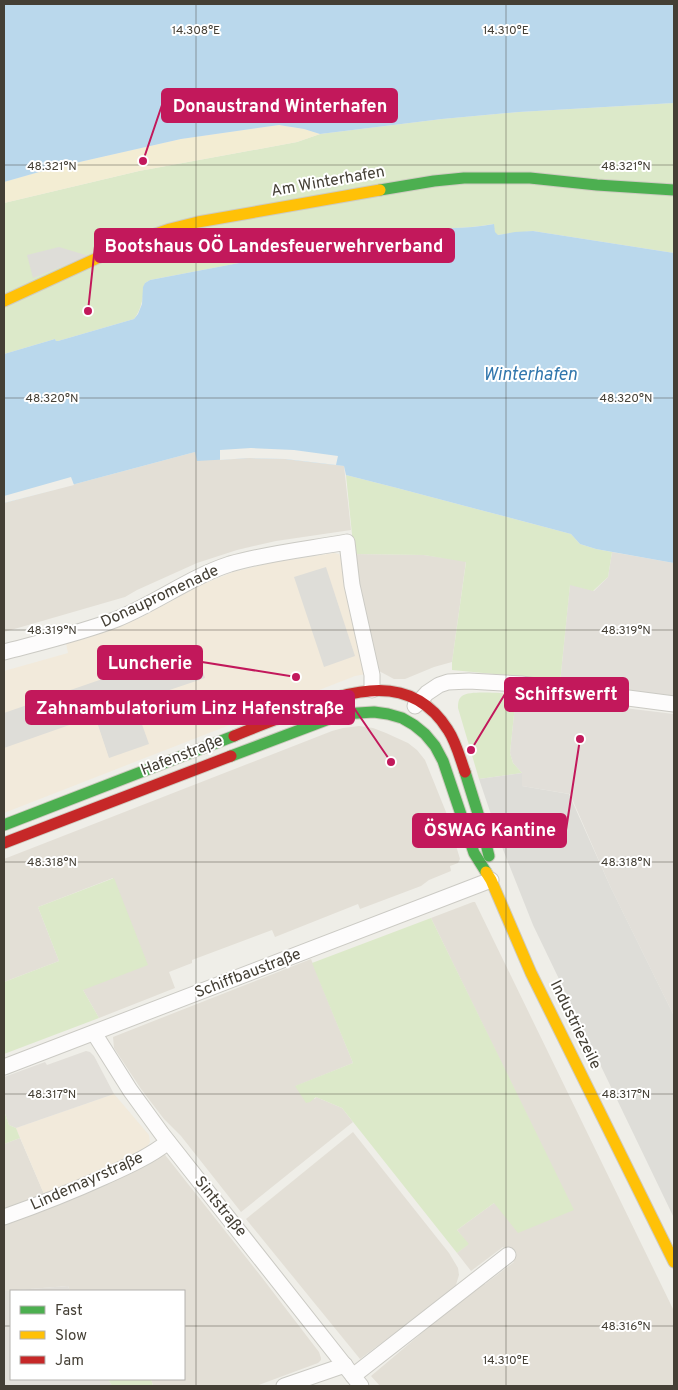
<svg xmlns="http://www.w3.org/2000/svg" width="678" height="1390" viewBox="0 0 678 1390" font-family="Overpass,sans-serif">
<rect width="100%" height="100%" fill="#efeee8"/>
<g fill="#e3dfd6">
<polygon points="195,452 249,458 285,459 344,466 351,530 276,541 237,550 197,563 137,590 125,597 4,632 4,503"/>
<polygon points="354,554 424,555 466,561 452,662 434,667 405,679 394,679 379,671 375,664 357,579"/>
<polygon points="359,726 373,728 386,733 408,743 417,750 425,760 446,812 460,859 458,863 450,866 451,871 429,880 421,886 360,909 358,904 275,937 272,930 192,960 192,963 169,972 175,988 99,1018 83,990 113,878 38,907 59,961 4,982 4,859 332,731 343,728"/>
<polygon points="473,902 475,902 674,1311 674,1386 380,1386 371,1376 481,1283 485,1284 514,1262 503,1247 471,1271 457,1253 468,1244 457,1230 494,1203 573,1210 431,918"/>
<polygon points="311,959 353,1063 296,1086 315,1099 316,1097 342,1108 353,1122 241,1212 181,1136 164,1119 141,1089 114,1048 113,1037"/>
<polygon points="353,1132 449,1253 458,1268 459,1275 455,1288 360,1359 246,1219"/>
<polygon points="20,1138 44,1194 4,1210 4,1144"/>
<polygon points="162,1151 260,1275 319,1352 321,1358 321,1360 318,1363 256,1386 153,1386 151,1379 184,1379 184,1291 70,1291 68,1286 4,1291 4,1223"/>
</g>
<g fill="#f2eadb">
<polygon points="334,553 339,554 341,558 366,674 355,676 4,813 4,671 68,653 66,643 123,625 140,618 203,584 233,572 270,563"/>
<polygon points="114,1094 149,1135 150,1142 147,1147 138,1153 98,1172 44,1194 16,1128"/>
</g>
<g fill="#e2dfd9">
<polygon points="612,552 674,563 674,697 560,683 570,584 594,591 608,577"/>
<polygon points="516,695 674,714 674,1016 610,886 570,794 522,786 522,773 513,763 510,753"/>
<polygon points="86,1051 90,1052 94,1056 114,1094 16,1128 9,1125 4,1111 4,1077 45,1062 47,1065"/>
<polygon points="68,1286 70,1291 11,1291 11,1379 108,1379 112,1386 4,1386 4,1291"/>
</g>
<g fill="#dce9c9">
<path d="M674,103V253L533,231L497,235L495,233L493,224C465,230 435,227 406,231L150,280L145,283C143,296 142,309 134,319L58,341H56L55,339L4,354V203L139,171L297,142L320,134L442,119L519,112Z"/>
<polygon points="346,475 397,488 571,534 580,544 596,549 612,552 608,577 593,591 570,585 560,683 515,676 452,670 452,662 466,562 424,555 354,554"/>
<path d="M500,693L516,695L510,753L513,763L522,773L479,779L458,708C458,704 458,699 462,696C469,691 491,693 500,693Z"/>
<polygon points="114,878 148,965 83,990 99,1018 4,1054 4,982 59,961 38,907"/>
<polygon points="431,918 574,1210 518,1233 494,1203 457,1230 469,1244 457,1253 342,1108 316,1097 310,1102 306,1103 295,1086 353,1063 312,963"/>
<polygon points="4,1111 9,1125 16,1128 20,1138 4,1144"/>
<polygon points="108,1379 151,1379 153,1386 112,1386"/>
</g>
<polygon fill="#f3edd3" points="279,125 304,129 320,134 297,142 139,171 4,203 4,182 53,168 181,139"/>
<g fill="#deddd8">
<polygon points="59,247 89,256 33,278 27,255"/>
<polygon points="326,567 355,656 324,667 294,577"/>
<polygon points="195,647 205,678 134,702 149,744 109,758 95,716 4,748 4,713"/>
<polygon points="522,773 522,786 569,794 610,886 674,1016 674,1218 533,925 502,847 479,779"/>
</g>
<g fill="#bad8ec">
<polygon points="4,4 674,4 674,103 519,112 442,119 320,134 304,129 279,125 181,139 53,168 4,182"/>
<path d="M494,224L495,232L498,235L515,232L533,231L674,253V563L596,549L580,544L571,534L397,488L346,475L344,466L285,459L249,458L197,461L195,452L4,503V354L55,339L56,341H58L134,319L138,314L142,304L143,287L145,283L150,280L406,231C435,227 465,230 494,224Z"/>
</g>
<g fill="#efeee8">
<polygon points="251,448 294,450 338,456 336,465 285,459 249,458 220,460 220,450"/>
<polygon points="71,477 74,485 4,503 4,496"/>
</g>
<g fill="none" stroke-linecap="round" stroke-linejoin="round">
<defs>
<g id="street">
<path d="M4,652C42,642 81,633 117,619C156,603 190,577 230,564C268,553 308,549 347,542L352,585L372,675V690"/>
<polyline points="415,706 427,693 439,685 448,682 469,681 521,684 674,704"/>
<polyline points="94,1033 130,1090 162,1134 361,1386"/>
<polyline points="4,1067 491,880"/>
<path d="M4,1217C38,1205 71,1192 104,1177C126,1167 149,1157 168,1142"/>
<polyline points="353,1376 508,1255"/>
<polyline points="284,1386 345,1365"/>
</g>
<g id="fast">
<polyline points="380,190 434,181 464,178 530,178 597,185 674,190"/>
<polyline points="231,756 342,714 374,712 388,714 402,718 414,725 425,734 435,746 443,761 474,853 486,872"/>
<polyline points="465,772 480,820 489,856"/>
<polyline points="4,825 234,736"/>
</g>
<g id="slow">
<polyline points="4,301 130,243 170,229 198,222 380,190"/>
<polyline points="486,872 491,880 531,973 674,1262"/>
</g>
<g id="jam">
<path d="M234,736C255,727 277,719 298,711C351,690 411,671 448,730C456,742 460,758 465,772"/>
<polyline points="4,843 231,756"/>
</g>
</defs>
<use href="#street" stroke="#cbcac4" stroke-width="17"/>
<use href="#fast" stroke="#cecbc0" stroke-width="13"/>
<use href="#slow" stroke="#cecbc0" stroke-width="13"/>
<use href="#jam" stroke="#cecbc0" stroke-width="13"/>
<use href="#street" stroke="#fdfcfc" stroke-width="15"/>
<use href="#fast" stroke="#4caf50" stroke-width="11"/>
<use href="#slow" stroke="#ffc107" stroke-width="11"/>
<use href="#jam" stroke="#c62828" stroke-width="11"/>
</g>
<path fill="none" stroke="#443f35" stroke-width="1" stroke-opacity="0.45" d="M196,4V1386M506,4V1386M4,165H674M4,398H674M4,630H674M4,862H674M4,1094H674M4,1326H11M184,1326H674"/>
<g text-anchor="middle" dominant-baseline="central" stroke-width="4" stroke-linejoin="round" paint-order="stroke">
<g font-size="16" fill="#443f35" stroke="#fff">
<text transform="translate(328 182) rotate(-10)">Am Winterhafen</text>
<text transform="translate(160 597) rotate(-25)">Donaupromenade</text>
<text transform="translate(182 756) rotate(-21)">Hafenstraße</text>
<text transform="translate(248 974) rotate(-21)">Schiffbaustraße</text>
<text transform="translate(575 1025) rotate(64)">Industriezeile</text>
<text transform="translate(87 1182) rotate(-24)">Lindemayrstraße</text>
<text transform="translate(220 1207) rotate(51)">Sintstraße</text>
</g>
<g font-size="18" font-style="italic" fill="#3277ad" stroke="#fff">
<text x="530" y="375">Winterhafen</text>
</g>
</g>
<g font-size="12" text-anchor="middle" fill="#443f35" stroke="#fff" stroke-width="4" stroke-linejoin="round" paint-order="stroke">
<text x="196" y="34">14.308°E</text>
<text x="506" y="34">14.310°E</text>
<text x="52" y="170">48.321°N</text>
<text x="626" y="170">48.321°N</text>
<text x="52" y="402">48.320°N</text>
<text x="626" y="402">48.320°N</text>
<text x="52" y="634">48.319°N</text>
<text x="626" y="634">48.319°N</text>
<text x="52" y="866">48.318°N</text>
<text x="626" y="866">48.318°N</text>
<text x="52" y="1098">48.317°N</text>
<text x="626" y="1098">48.317°N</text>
<text x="626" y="1330">48.316°N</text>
<text x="506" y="1364">14.310°E</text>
</g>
<path fill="none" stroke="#c2185b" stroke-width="2" d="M143 161L162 105M88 311L95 246M296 677L202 662M471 750L505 694M391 762L354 708M580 739L566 830"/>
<g fill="#c2185b" stroke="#fff" stroke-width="2">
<circle cx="143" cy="161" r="5"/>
<circle cx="88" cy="311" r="5"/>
<circle cx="296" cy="677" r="5"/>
<circle cx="471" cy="750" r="5"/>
<circle cx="391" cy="762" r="5"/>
<circle cx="580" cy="739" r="5"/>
</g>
<g fill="#c2185b" stroke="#c2185b" stroke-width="2">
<rect x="162" y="89" width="235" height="33" rx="5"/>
<rect x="95" y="229" width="359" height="33" rx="5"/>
<rect x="98" y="646" width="104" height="33" rx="5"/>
<rect x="505" y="678" width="123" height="33" rx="5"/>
<rect x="26" y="691" width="328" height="33" rx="5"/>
<rect x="413" y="814" width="153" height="33" rx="5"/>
</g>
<g font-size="18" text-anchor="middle" font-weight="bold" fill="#fff">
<text x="280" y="112">Donaustrand Winterhafen</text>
<text x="274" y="252">Bootshaus OÖ Landesfeuerwehrverband</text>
<text x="150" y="669">Luncherie</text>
<text x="566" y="700">Schiffswerft</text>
<text x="190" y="714">Zahnambulatorium Linz Hafenstraße</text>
<text x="490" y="836">ÖSWAG Kantine</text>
</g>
<rect width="678" height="1390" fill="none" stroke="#443f35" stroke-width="10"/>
<rect x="10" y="1290" width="175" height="90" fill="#ffffff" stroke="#b4b2ae"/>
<rect x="20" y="1306" width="25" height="8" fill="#4caf50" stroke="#b4b2ae"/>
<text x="55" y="1315" font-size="15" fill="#443f35">Fast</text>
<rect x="20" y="1331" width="25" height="8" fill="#ffc107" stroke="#b4b2ae"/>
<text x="55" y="1340" font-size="15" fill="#443f35">Slow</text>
<rect x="20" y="1356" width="25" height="8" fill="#c62828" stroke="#b4b2ae"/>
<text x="55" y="1365" font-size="15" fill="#443f35">Jam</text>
</svg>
